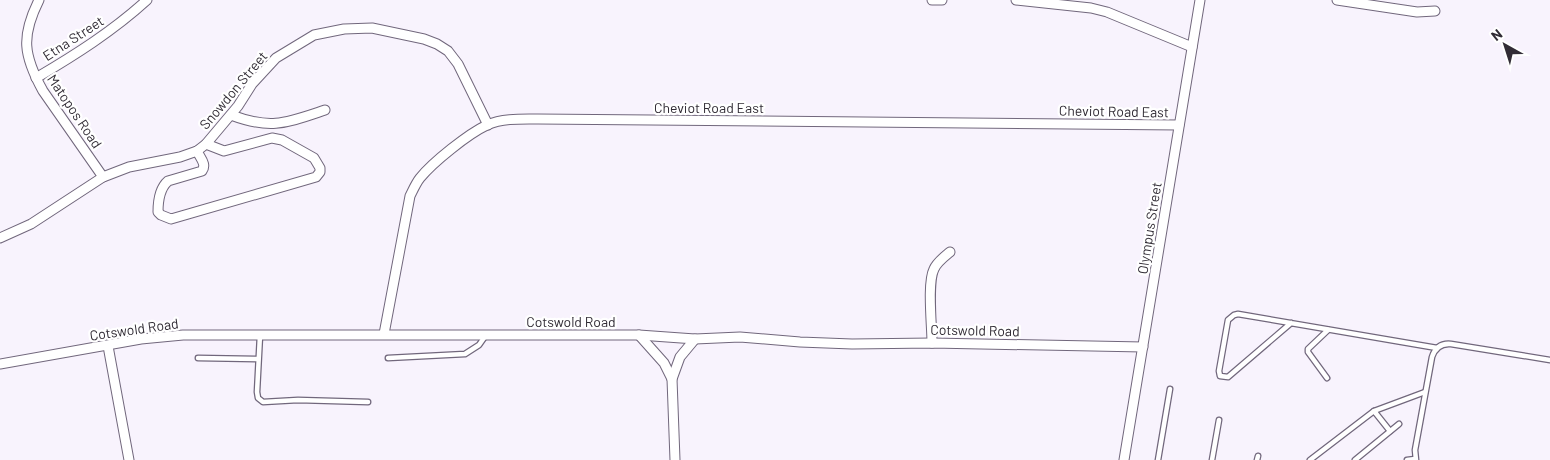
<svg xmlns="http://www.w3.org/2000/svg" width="1550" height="460" viewBox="0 0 1550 460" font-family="Barlow,sans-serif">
<rect width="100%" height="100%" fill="#f8f3fd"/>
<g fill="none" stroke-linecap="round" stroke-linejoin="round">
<defs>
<g id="lane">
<polyline points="1291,323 1228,377 1220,376 1219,371 1228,320 1234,315 1238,314 1437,348"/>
<polyline points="260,335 257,392 258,398 263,402 298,400 368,402"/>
<polyline points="198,358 258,359"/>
<polyline points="388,358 465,354 479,345 486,335"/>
<polyline points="1327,378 1308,352 1308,349 1328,330"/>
<polyline points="1374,411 1425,392"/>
<polyline points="1158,460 1170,389"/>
<polyline points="1212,460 1219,420"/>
<polyline points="1257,460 1258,456"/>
<polyline points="1310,460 1374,411 1390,431"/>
<polyline points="1355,460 1399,424"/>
<polyline points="1407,460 1415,459"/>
<path d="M1416,460L1415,450L1432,357C1435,348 1441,343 1451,344L1550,360"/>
</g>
<g id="street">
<path d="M39,0C21,36 23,55 43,91L103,177"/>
<polyline points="932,0 942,0"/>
<polyline points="1016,0 1091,8 1107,12 1192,47"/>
<polyline points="1337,0 1417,12 1435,11"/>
<path d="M36,78C75,55 113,31 147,0"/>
<path d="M231,115C271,130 286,123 325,110"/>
<path d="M197,151C200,158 207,164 202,171L168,181C160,188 158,201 158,212L161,215L171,219L316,177L320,172V168L314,158L282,140L272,138L224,151L206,144"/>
<polyline points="0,238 31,224 103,177 129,167 180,157 197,151 206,144 238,106 252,84 276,58 314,35 344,29 372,28 424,39 437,44 448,51 458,64 488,125"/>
<path d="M384,334L410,196C413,190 416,183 420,178C433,162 468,134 487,125C503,118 522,119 538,119L1179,125"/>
<polyline points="639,335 664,363 672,379"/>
<path d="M932,343C932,325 927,283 934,269C937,262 944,257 950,252"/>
<polyline points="108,346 129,460"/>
<polyline points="0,364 141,339 183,335 639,335 695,339 740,337 800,342 852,344 932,343 1143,347"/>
<polyline points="675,460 672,379 680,357 695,339"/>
<polyline points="1124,460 1200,0"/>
</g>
</defs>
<use href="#lane" stroke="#71677c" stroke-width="7"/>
<use href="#street" stroke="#71677c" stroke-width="11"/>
<use href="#lane" stroke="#fff" stroke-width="4.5"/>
<use href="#street" stroke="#fff" stroke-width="9"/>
</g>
<g text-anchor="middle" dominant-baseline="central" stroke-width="4.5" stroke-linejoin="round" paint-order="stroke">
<g font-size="14" fill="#312c35" stroke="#fff">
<text transform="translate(73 38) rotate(-33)">Etna Street</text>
<text transform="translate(233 90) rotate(-50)">Snowdon Street</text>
<text x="709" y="107">Cheviot Road East</text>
<text transform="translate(75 111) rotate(56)">Matopos Road</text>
<text transform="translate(1114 111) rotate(1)">Cheviot Road East</text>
<text transform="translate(1149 228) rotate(-81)">Olympus Street</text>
<text x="571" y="321">Cotswold Road</text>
<text transform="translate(134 329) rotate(-8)">Cotswold Road</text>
<text transform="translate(975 330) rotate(1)">Cotswold Road</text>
</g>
</g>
<g transform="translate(1505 45) rotate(321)" stroke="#ffffff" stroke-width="4" paint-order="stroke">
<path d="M0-4L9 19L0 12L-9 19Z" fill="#312c35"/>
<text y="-8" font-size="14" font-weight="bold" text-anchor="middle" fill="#312c35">N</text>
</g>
</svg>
